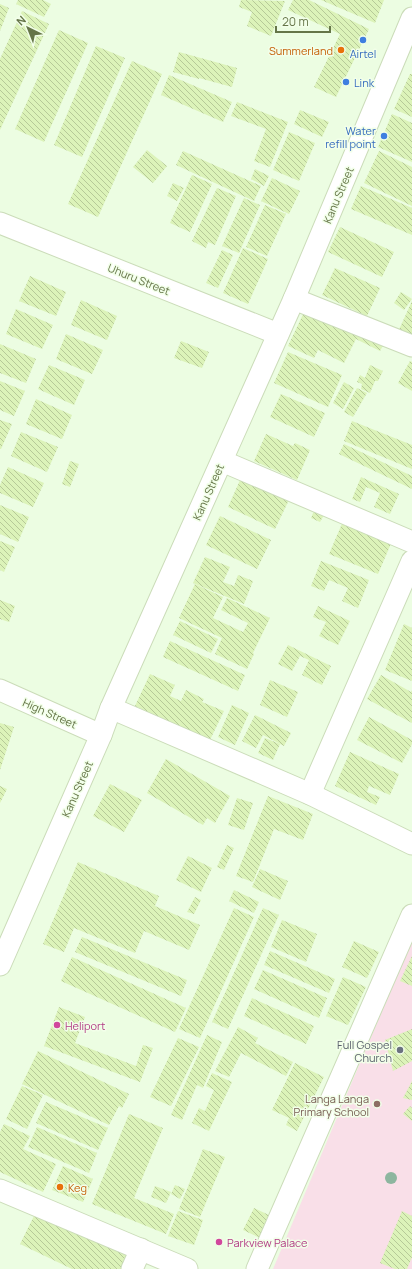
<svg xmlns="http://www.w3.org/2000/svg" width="412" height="1269" viewBox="0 0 412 1269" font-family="Manrope,sans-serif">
<defs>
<pattern id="building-back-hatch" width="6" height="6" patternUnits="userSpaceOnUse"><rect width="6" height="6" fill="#dcf3b9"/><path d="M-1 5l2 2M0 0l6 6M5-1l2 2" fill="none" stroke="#b6c998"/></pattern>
</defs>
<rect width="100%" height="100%" fill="#ecfde2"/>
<polygon fill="#f9dfe8" points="412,940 412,1269 273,1269"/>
<g fill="url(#building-back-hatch)">
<polygon points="18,0 43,0 51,4 44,17 16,4"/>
<polygon points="241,0 285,1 271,36 247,26 252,12 239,7"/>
<polygon points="293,0 309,0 369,29 336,97 314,87 340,34 288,10"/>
<polygon points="321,0 384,0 375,23"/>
<polygon points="0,4 9,8 0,31"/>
<polygon points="22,11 49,24 0,130 0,59"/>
<polygon points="59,30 88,43 44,142 15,129"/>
<polygon points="96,46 125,58 82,157 54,145"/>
<polygon points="179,52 237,68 232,87 199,78 199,79 173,72"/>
<polygon points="132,61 162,74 98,217 68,204"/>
<polygon points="410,74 412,74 412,117 394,109"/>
<polygon points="169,75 232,102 223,122 161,95"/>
<polygon points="237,102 288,122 270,167 254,161 266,129 231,116"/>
<polygon points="300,110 329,122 322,137 294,124"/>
<polygon points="392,114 412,123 412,162 378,147"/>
<polygon points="289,132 315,143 299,181 273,170"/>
<polygon points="147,150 167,166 153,183 133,167"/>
<polygon points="183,151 261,186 254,201 176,165"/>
<polygon points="379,151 412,167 412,206 364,183"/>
<polygon points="255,169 269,176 264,186 251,179"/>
<polygon points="192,175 212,184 190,232 170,223"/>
<polygon points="272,178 300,191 289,214 261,201"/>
<polygon points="173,183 184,188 177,201 167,196"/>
<polygon points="361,186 412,208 412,235 351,209"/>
<polygon points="217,188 236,196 215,245 208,242 206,248 192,241"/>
<polygon points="244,198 260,205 239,253 222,246"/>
<polygon points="265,205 286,214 267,256 246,247"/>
<polygon points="340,227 394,252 382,277 328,252"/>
<polygon points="243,248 268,259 248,304 223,293"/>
<polygon points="222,250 233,255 218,288 206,283"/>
<polygon points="335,268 380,288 367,316 322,295"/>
<polygon points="30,276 66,292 56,316 19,301"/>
<polygon points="401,292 412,299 404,310 394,303"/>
<polygon points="81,300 117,316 107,340 71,325"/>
<polygon points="412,301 412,341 397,334"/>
<polygon points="306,308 385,342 380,351 356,339 344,363 318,350 314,358 288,346"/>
<polygon points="16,309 53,325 42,349 6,334"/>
<polygon points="66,334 103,350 92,374 56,359"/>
<polygon points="181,341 209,352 202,368 174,358"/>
<polygon points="0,344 36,359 26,383 0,373"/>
<polygon points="288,352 342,375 328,407 274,383"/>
<polygon points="410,361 412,362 412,391 398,383"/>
<polygon points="49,365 85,380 74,405 38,389"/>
<polygon points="370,365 383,371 378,381 375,381 370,393 361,389 362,384 357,382 360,375 365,378"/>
<polygon points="0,381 25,391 14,416 0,410"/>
<polygon points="344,382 354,388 343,409 333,403"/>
<polygon points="357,388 367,393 353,417 344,412"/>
<polygon points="281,394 325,413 314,437 270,417"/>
<polygon points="36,399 72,415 62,439 26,424"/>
<polygon points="0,420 12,424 1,449 0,449"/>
<polygon points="352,421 412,445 412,469 344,441"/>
<polygon points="21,432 58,447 47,472 11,456"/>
<polygon points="266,434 293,446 295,443 310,450 297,480 254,461"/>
<polygon points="344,444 412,476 412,489 339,454"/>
<polygon points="70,461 79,464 70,487 62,484"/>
<polygon points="8,467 44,483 33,507 0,493 0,485"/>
<polygon points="361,477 399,494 390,514 374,507 380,493 366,487 360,502 352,499"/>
<polygon points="241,478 289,500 275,529 228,507"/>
<polygon points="0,505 29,517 18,542 0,534"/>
<polygon points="314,511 324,515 320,522 311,518"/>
<polygon points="220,516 271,540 257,569 206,545"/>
<polygon points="344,519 393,539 378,574 329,554"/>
<polygon points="0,541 15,547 4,572 0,570"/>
<polygon points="205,557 230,567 223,582 234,586 238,575 253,581 244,604 193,583"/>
<polygon points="321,561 369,580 358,608 342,601 348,588 329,580 324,591 311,586"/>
<polygon points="195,584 223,597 213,618 243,632 248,623 221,610 227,598 270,618 253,653 254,654 247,669 215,654 222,638 179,618"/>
<polygon points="0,600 15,606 9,622 0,619"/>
<polygon points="318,606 350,621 338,645 319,636 326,622 313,617"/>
<polygon points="180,621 218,639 211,653 173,635"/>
<polygon points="404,624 412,628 412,681 385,670"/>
<polygon points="170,641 245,675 238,691 163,657"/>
<polygon points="288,645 331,666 322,685 302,675 309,660 300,656 292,671 278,664"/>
<polygon points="150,674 175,685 170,696 181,701 186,690 204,699 202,702 224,711 210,740 135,706"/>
<polygon points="381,675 411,692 412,690 412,723 367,699"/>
<polygon points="270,680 298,692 287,717 260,705"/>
<polygon points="232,705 249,713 235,745 218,737"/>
<polygon points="255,715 291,733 284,746 263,735 256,748 242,741"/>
<polygon points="369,717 412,740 412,744 402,763 357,740"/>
<polygon points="0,723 14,727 0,770"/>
<polygon points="265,738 280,744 273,760 258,753"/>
<polygon points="350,752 399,774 390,795 369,786 367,792 380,797 376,805 335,786"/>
<polygon points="166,759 230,796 215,823 207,818 203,825 147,793"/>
<polygon points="110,784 142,800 124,832 93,816"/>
<polygon points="0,786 7,789 0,803"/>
<polygon points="268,796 313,814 303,840 274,829 253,882 236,876"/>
<polygon points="237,798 253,803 244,830 228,825"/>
<polygon points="227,845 234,848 224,870 217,867"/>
<polygon points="188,856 212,868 201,892 176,880"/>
<polygon points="78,862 159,896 155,906 200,925 189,950 144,931 135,953 74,928 64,952 43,944"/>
<polygon points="260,869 288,881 280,900 252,887"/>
<polygon points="234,890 259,902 254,913 229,901"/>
<polygon points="195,897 201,900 194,914 187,912"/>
<polygon points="234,908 254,917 200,1038 179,1029"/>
<polygon points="263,908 279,915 228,1029 212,1022"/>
<polygon points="282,920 317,934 306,962 271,947"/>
<polygon points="82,937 187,980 181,996 75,952"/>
<polygon points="354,941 379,952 367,978 342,967"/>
<polygon points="270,951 335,979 329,993 264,965"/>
<polygon points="412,956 412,986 400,981"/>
<polygon points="72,957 186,1008 175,1032 61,981"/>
<polygon points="263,970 327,998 319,1018 254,989"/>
<polygon points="343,977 366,987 348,1025 326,1016"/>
<polygon points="252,998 314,1026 306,1044 244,1016"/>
<polygon points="59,1007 85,1017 75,1043 136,1066 143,1045 153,1048 140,1082 44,1046"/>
<polygon points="238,1027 258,1038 255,1043 293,1062 286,1076 241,1053 229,1077 215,1071"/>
<polygon points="412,1029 412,1061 393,1071 385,1040"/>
<polygon points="207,1035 222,1042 203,1088 197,1085 182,1120 171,1115"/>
<polygon points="178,1038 199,1047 171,1106 150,1097"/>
<polygon points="38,1051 129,1094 122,1108 119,1106 109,1125 22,1084"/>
<polygon points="295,1063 324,1077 297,1131 286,1125 289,1118 272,1110"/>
<polygon points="212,1073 232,1082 209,1131 192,1123 199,1108 205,1111 214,1090 206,1086"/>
<polygon points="412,1081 412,1100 403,1098"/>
<polygon points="22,1086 43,1095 27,1129 6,1119"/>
<polygon points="46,1102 108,1128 98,1150 36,1123"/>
<polygon points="410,1106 412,1108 412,1121 403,1114"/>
<polygon points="129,1114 163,1128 134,1198 174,1214 166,1234 92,1204"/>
<polygon points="4,1124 30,1136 23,1149 56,1164 43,1192 0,1172 0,1132"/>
<polygon points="37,1127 97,1153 89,1173 28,1147"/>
<polygon points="203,1149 225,1157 200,1217 179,1209"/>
<polygon points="63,1166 93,1179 83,1202 52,1190"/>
<polygon points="175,1185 185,1189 180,1199 171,1194"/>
<polygon points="155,1186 171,1192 166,1203 151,1197"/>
<polygon points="254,1208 271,1216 260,1238 243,1230"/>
<polygon points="37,1210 128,1254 121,1269 72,1269 20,1244"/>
<polygon points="178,1211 203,1220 194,1245 168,1236"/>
<polygon points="402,1211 412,1216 412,1257 407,1269 395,1269 380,1263"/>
</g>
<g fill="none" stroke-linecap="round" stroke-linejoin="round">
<defs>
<g id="street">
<polyline points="0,223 278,334"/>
<polyline points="294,299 412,346"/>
<polyline points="222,461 412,542"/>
<polyline points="0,690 101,735"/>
<polyline points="111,708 310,794 412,844"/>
<polyline points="310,794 412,561"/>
<polyline points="0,965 101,735 111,708 294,299 412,18"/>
<polyline points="0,1190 187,1269"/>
<polyline points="132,1269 141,1249"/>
<polyline points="257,1269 412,915"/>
</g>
</defs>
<use href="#street" stroke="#cbdcb9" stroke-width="23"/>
<use href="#street" stroke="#fff" stroke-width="21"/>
</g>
<circle fill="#8db69f" cx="391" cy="1178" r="6"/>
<g fill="#3f7fe0" stroke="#f2ffe9" stroke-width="1.5">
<circle cx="363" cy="40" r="4"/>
<circle cx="346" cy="82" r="4"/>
<circle cx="384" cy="136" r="4"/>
</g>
<g fill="#e8710a" stroke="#f2ffe9" stroke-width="1.5">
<circle cx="341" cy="50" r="4"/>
<circle cx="60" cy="1187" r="4"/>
</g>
<g fill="#d1479c" stroke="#f2ffe9" stroke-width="1.5">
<circle cx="57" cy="1025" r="4"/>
<circle cx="219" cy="1242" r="4"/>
</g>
<circle fill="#6b7280" stroke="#f2ffe9" stroke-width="1.5" cx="400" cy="1050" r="4"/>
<circle fill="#8d6e63" stroke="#f2ffe9" stroke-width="1.5" cx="377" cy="1104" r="4"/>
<g text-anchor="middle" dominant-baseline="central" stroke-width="3" stroke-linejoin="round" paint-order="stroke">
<g font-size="11" fill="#c56008" stroke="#f2ffe9" text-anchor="end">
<text x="333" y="50">Summerland</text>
<text x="68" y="1187" text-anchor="start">Keg</text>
</g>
<g font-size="11" fill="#366cbe" stroke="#f2ffe9">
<text x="363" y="53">Airtel</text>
<text x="354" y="82" text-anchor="start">Link</text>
<text x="376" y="130" text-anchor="end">Water<tspan x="376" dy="13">refill point</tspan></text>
</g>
<g font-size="11" fill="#657548" stroke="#f2ffe9">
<text transform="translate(338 195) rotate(-67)">Kanu Street</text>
<text transform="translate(139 279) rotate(22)">Uhuru Street</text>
<text transform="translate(208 492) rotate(-66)">Kanu Street</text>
<text transform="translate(50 713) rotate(24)">High Street</text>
<text transform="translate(77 789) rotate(-66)">Kanu Street</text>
</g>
<g font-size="11" fill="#b23c85" stroke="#f2ffe9" text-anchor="start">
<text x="65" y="1025">Heliport</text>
<text x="227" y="1242">Parkview Palace</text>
</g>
<g font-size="11" fill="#5b616d" stroke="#f2ffe9" text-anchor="end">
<text x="392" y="1044">Full Gospel<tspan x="392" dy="13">Church</tspan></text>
</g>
<g font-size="11" fill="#785e54" stroke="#f2ffe9" text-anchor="end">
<text x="369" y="1098">Langa Langa<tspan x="369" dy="13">Primary School</tspan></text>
</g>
</g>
<g transform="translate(28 28) rotate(317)" stroke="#f2ffe9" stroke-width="3" paint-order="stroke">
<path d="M0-3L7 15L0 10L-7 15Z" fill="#657548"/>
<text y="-6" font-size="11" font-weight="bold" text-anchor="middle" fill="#657548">N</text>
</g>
<path d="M276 26v6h54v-6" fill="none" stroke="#657548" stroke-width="2"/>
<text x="282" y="26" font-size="12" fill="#657548" stroke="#f2ffe9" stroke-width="3" paint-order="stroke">20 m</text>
</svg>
